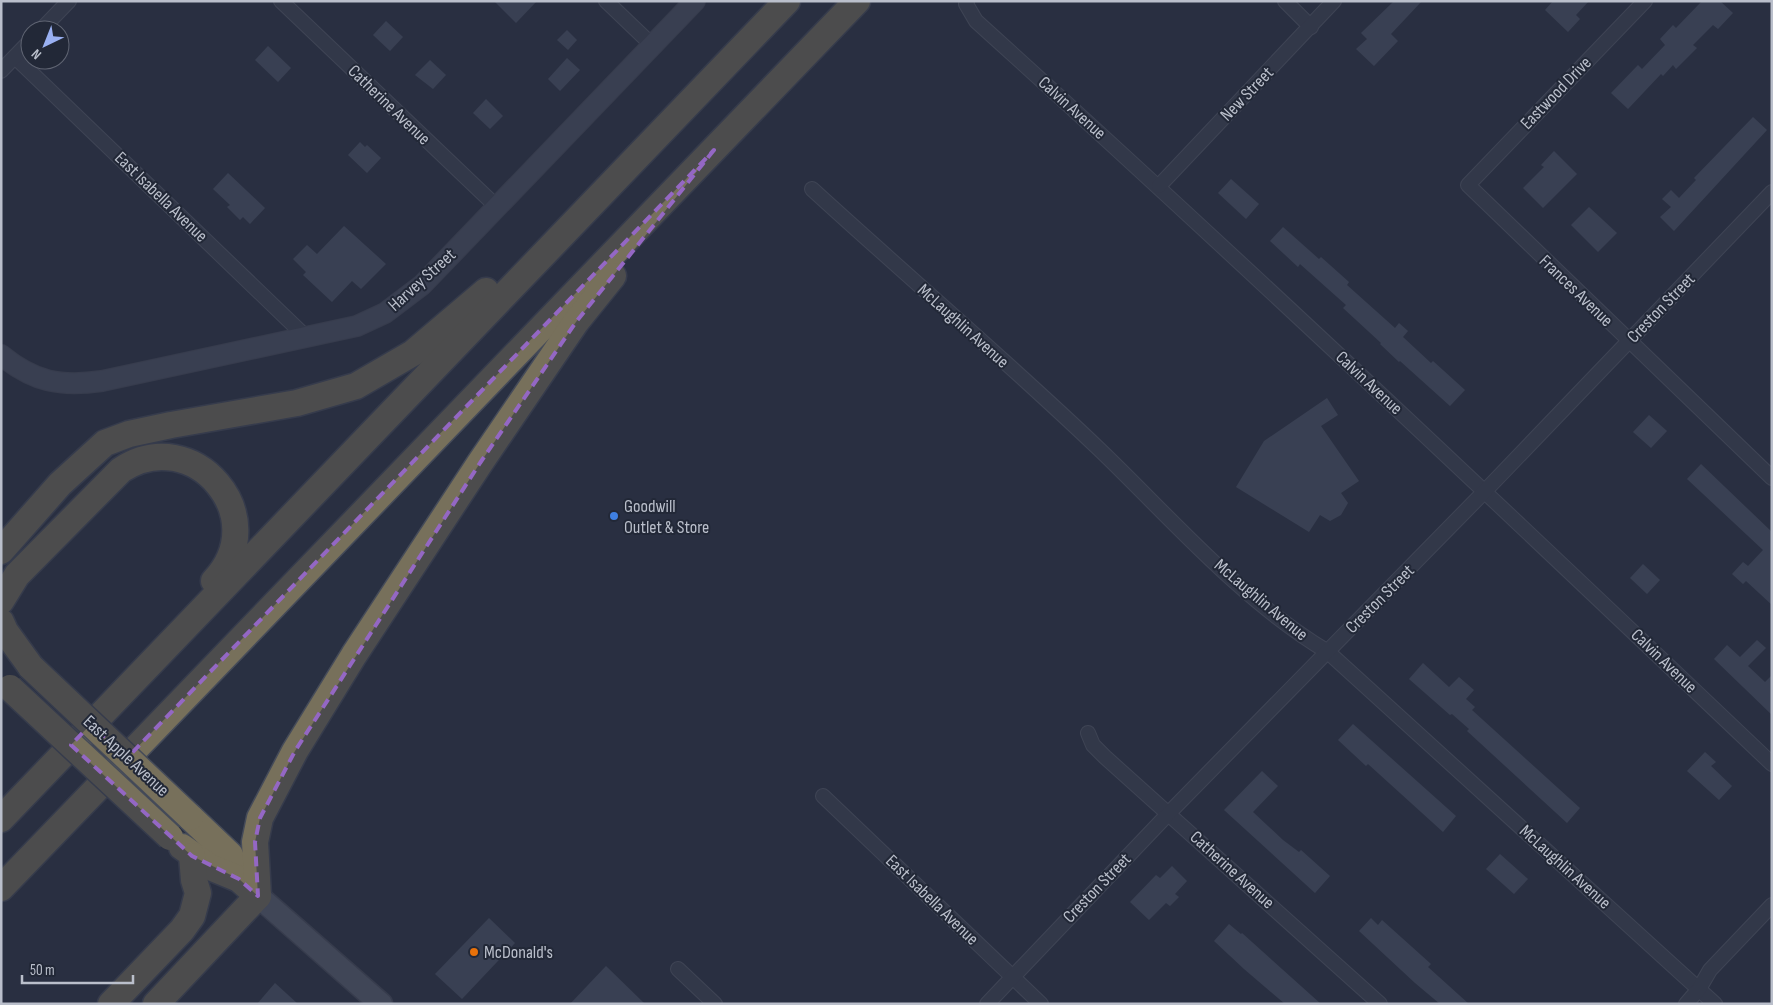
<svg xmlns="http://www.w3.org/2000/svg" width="1773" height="1005" viewBox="0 0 1773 1005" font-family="'Sofia Sans Condensed',sans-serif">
<rect width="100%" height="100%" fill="#293042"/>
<g fill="#4d5568">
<polygon points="494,1 537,1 516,23"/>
<polygon points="1394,1 1422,1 1391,34 1398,41 1374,66 1356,49 1367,39 1361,33"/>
<polygon points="1553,1 1589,1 1576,15 1580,19 1568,32 1545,10"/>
<polygon points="1702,1 1720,1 1733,13 1718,29 1713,25 1693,45 1697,48 1676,69 1673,65 1663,76 1661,74 1628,109 1611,93 1638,65 1642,69 1665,45 1660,39 1673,25 1676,28"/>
<polygon points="386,21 403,37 390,51 373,35"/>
<polygon points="567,30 577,40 568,50 557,40"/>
<polygon points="268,46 291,68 278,82 255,60"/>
<polygon points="567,58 580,70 560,91 548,79"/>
<polygon points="430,60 446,75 433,89 415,75"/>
<polygon points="486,99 503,116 490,129 473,113"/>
<polygon points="1753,117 1767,130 1674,231 1660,217 1671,207 1662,199 1671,190 1679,198 1696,180 1694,178"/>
<polygon points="360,142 365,147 367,145 381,158 367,173 348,155"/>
<polygon points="1554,151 1577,174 1543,208 1523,188 1544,167 1541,165"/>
<polygon points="228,173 265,208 250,224 243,217 240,220 227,207 230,205 213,189"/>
<polygon points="1231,179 1259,204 1246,219 1218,193"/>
<polygon points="1589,207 1617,233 1598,252 1571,225"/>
<polygon points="344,226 386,264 361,289 352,281 332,302 303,275 306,272 293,259 307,245 317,254"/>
<polygon points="1283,227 1319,259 1321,257 1349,282 1347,285 1395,328 1399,323 1408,331 1403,337 1431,363 1433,361 1465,390 1450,406 1400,361 1399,362 1380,344 1381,343 1343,308 1346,305 1300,264 1298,267 1270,241"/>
<polygon points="1327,398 1338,415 1321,426 1359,481 1341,493 1348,503 1341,515 1330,521 1320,515 1309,532 1236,487 1264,441"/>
<polygon points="1649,415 1667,431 1651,448 1633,432"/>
<polygon points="1701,464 1772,532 1772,605 1746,581 1743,584 1732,574 1743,562 1748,566 1763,550 1687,479"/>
<polygon points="1643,564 1660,580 1647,594 1630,578"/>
<polygon points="1757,640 1766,648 1748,666 1765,682 1772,675 1772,715 1714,659 1727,645 1740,657"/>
<polygon points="1423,663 1449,687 1459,677 1474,690 1466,699 1475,707 1472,710 1580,808 1567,823 1467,731 1469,729 1452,714 1450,715 1409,679"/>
<polygon points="1353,724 1456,816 1443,832 1368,764 1366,766 1338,740"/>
<polygon points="1705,752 1716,762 1711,766 1732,786 1719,800 1687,771"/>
<polygon points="1262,771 1278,786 1253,812 1283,840 1299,852 1301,850 1330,876 1315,893 1224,810"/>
<polygon points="1500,854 1528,879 1514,894 1486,869"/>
<polygon points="1172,866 1187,881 1175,894 1179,897 1170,906 1166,903 1149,920 1130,902 1156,875 1160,878"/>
<polygon points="489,918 515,943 462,999 435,974"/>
<polygon points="1371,918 1378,925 1382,920 1431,964 1428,967 1469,1004 1440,1004 1415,983 1359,931"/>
<polygon points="1229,924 1241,934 1242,933 1321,1004 1285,1004 1244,969 1214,941"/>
<polygon points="606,966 645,1004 570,1004"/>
<polygon points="275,983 298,1004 257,1004"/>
</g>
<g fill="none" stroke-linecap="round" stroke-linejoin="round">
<defs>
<g id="street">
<polyline points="281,1 498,208"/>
<polyline points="606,1 652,45"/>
<path d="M967,1L966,4L976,21C1246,265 1509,514 1772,764"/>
<polyline points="1285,1 1311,27"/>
<polyline points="1645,1 1468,185 1772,478"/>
<polyline points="41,30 69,1"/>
<polyline points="15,57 307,338"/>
<polyline points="1,71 30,41"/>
<polyline points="1159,186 1334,1"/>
<path d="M812,189C907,276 1006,360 1099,449C1170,517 1242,601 1328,652L1715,1004"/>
<polyline points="1088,733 1093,745 1105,757 1380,1004"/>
<polyline points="823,796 1041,1004"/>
<polyline points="678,969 715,1004"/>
<polyline points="987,1004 1169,813 1485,491 1772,192"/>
<polyline points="1686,1004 1699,989 1710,970 1772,905"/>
</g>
<path id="secondary" d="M1,355C34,382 60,387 102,381L357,326L385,313L422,285L695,1"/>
<polyline id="primary" points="258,896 381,1004"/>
<g id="highway">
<polyline points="1,551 60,484 105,443 129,434 171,425 297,403 356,386 413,353 486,291"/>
<path d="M1,601L17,575L121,470C193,422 275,517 214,581"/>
<polyline points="1,622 5,631 31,667"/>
<polyline points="190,817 230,855 239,879"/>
<polyline points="1,819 787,1"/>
<polyline points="182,847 210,867 239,879 258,896"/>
<polyline points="1,888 857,1"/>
<polyline points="111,1004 182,930 192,916 198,893 194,880 192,856"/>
<polyline points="156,1004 258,896 255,842 260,818 295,751 354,655 480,463 576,322 613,276"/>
</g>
</defs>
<use href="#street" stroke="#585e6c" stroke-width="16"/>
<use href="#secondary" stroke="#474c5b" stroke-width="22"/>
<use href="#primary" stroke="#474c5b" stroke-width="25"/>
<use href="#highway" stroke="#454b59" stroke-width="29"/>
<use href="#street" stroke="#3d4352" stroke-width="14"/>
<use href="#secondary" stroke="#4c5264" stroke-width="20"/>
<use href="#primary" stroke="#5c6271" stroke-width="22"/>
<use href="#highway" stroke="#77705b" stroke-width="26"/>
<defs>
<g id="highway-bridge">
<polyline points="31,667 190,817"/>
<polyline points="10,688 170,837"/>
</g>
</defs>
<use href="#highway-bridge" stroke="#454b59" stroke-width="29" stroke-linecap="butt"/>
<use href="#highway-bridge" stroke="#77705b" stroke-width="26"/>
</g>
<path d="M0 0H1773V1005H0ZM714,150L576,322L480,463L295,751L260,818L255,842L258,896L239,879L192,856L71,745L91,724L127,758Z" fill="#293042" fill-opacity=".55" fill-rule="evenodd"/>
<path fill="none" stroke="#9467c4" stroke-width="4" stroke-dasharray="10 6" stroke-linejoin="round" d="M714,150L576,322L480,463L295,751L260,818L255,842L258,896L239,879L192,856L71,745L91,724L127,758Z"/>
<circle fill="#3f7fe0" stroke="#222837" stroke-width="2" cx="614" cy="516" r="5"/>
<circle fill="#e8710a" stroke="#222837" stroke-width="2" cx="474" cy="952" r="5"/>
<g text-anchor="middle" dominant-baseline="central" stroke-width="4" stroke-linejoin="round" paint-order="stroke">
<g font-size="18" fill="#babfcb" stroke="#222837">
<text transform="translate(1556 93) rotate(-46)">Eastwood Drive</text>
<text transform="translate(1247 94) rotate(-46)">New Street</text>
<text transform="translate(389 105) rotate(44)">Catherine Avenue</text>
<text transform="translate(1072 108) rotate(42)">Calvin Avenue</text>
<text transform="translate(161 197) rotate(44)">East Isabella Avenue</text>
<text transform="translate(422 280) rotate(-42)">Harvey Street</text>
<text transform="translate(1576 291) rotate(44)">Frances Avenue</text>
<text transform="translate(1661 308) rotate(-46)">Creston Street</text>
<text transform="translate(963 326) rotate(42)">McLaughlin Avenue</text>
<text transform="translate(1369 383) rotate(43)">Calvin Avenue</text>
<text transform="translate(1380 599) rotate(-45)">Creston Street</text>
<text transform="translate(1261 600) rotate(40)">McLaughlin Avenue</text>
<text transform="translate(1664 661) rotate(44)">Calvin Avenue</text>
<text transform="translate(126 756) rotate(43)">East Apple Avenue</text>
<text transform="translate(1565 867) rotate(42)">McLaughlin Avenue</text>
<text transform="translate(1232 870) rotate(42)">Catherine Avenue</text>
<text transform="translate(1097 888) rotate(-46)">Creston Street</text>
<text transform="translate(932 900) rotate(44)">East Isabella Avenue</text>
</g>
<g font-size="18" fill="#babfcb" stroke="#222837" text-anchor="start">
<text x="624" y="506">Goodwill<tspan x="624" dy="21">Outlet &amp; Store</tspan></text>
<text x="484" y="952">McDonald's</text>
</g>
</g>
<rect width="1773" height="1005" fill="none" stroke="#babfcb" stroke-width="5"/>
<g transform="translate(45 45) rotate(223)"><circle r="24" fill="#222837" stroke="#5f6472"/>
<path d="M0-4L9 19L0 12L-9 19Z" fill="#99b0f2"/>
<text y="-8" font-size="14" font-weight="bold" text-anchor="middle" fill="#babfcb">N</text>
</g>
<path d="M22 975v8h111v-8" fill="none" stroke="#babfcb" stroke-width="2.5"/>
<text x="30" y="975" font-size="15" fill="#babfcb" stroke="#222837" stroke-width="4" paint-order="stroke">50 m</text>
</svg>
